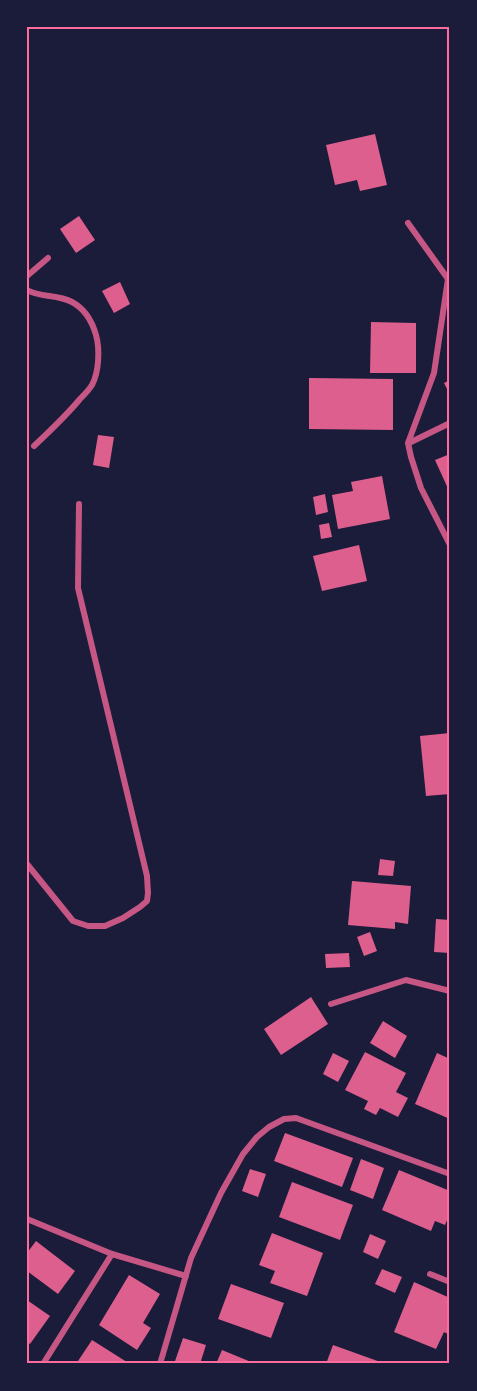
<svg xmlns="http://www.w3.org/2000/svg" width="477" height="1391" viewBox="0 0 477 1391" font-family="Poppins,sans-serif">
<rect width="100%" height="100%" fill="#1b1b3a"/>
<g fill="#dd5f8e">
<polygon points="375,134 387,185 360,191 357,180 335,185 326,145"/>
<polygon points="79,216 95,240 76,253 60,229"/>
<polygon points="120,282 130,304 114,313 102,291"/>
<polygon points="371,322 416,323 416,373 370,373"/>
<polygon points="309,378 393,379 393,430 309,429"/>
<polygon points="450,380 450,395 444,383"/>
<polygon points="98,435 114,437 109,468 93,465"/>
<polygon points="450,454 450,493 435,460"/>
<polygon points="382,476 390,519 338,529 332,495 353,491 351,482"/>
<polygon points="325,494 328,512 316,515 313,497"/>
<polygon points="329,523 332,537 321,539 319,525"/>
<polygon points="359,545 367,581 322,591 313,556"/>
<polygon points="450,733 450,794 426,796 420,736"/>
<polygon points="380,859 395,861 393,876 378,875"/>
<polygon points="352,881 411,886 408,924 395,922 395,929 348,925"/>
<polygon points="436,919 450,920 450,953 434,952"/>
<polygon points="370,932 377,951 364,956 357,937"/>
<polygon points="349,953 350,967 326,968 325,954"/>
<polygon points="311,997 328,1024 281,1055 264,1029"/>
<polygon points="383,1021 407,1036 395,1058 370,1043"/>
<polygon points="365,1052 406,1073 396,1092 408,1098 398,1117 380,1108 376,1115 364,1109 368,1101 345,1090"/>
<polygon points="333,1053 349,1061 338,1082 323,1074"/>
<polygon points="437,1053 450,1059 450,1119 415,1104"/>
<polygon points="285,1133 353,1158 342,1187 274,1161"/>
<polygon points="361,1159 384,1168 373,1199 350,1190"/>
<polygon points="250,1169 266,1174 258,1197 242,1191"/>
<polygon points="399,1170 450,1191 450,1213 445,1225 435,1221 431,1231 382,1210"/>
<polygon points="292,1182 353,1205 340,1240 279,1217"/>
<polygon points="272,1233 323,1253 307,1296 270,1283 275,1271 259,1265"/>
<polygon points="370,1234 386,1241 378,1259 363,1252"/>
<polygon points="36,1241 75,1271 58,1294 27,1271 27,1253"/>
<polygon points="382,1269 402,1277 395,1293 375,1284"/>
<polygon points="129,1275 160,1294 143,1323 151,1328 137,1350 99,1325"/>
<polygon points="414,1282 450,1298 450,1335 444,1332 436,1349 394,1332"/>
<polygon points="231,1284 284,1303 271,1338 218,1319"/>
<polygon points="27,1300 50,1316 30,1344 27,1342"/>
<polygon points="183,1338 206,1345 200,1364 174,1364"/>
<polygon points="92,1340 130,1364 76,1364"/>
<polygon points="333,1345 386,1364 326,1364"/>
<polygon points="222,1350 256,1364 216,1364"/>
</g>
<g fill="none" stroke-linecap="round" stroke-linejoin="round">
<g stroke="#c65784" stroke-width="6">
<polyline points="408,223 448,279"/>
<polyline points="27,276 48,258"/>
<polyline points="450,276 448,279 434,373 408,443 411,457 421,488 450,545"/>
<path d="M27,290C41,298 57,294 72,302C85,309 92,321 96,335C100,349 99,372 92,385C89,390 84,395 80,399C66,416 50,431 34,446"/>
<polyline points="409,443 450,423"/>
<polyline points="27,864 73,921 88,926 105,926 123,918 140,907 147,901 148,893 147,876 78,588 79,504"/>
<polyline points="331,1004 406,980 450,991"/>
<polyline points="27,1219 112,1254 186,1276"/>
<polyline points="430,1274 450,1282"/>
<polyline points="43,1364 112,1254"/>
<polyline points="160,1364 191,1258 221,1193 243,1154 257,1137 269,1127 284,1119 296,1118 450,1174"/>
</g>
</g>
<rect width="477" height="1391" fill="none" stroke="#1b1b3a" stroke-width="57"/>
<rect x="28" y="28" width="420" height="1334" fill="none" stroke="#ff6b9d" stroke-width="2"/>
</svg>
